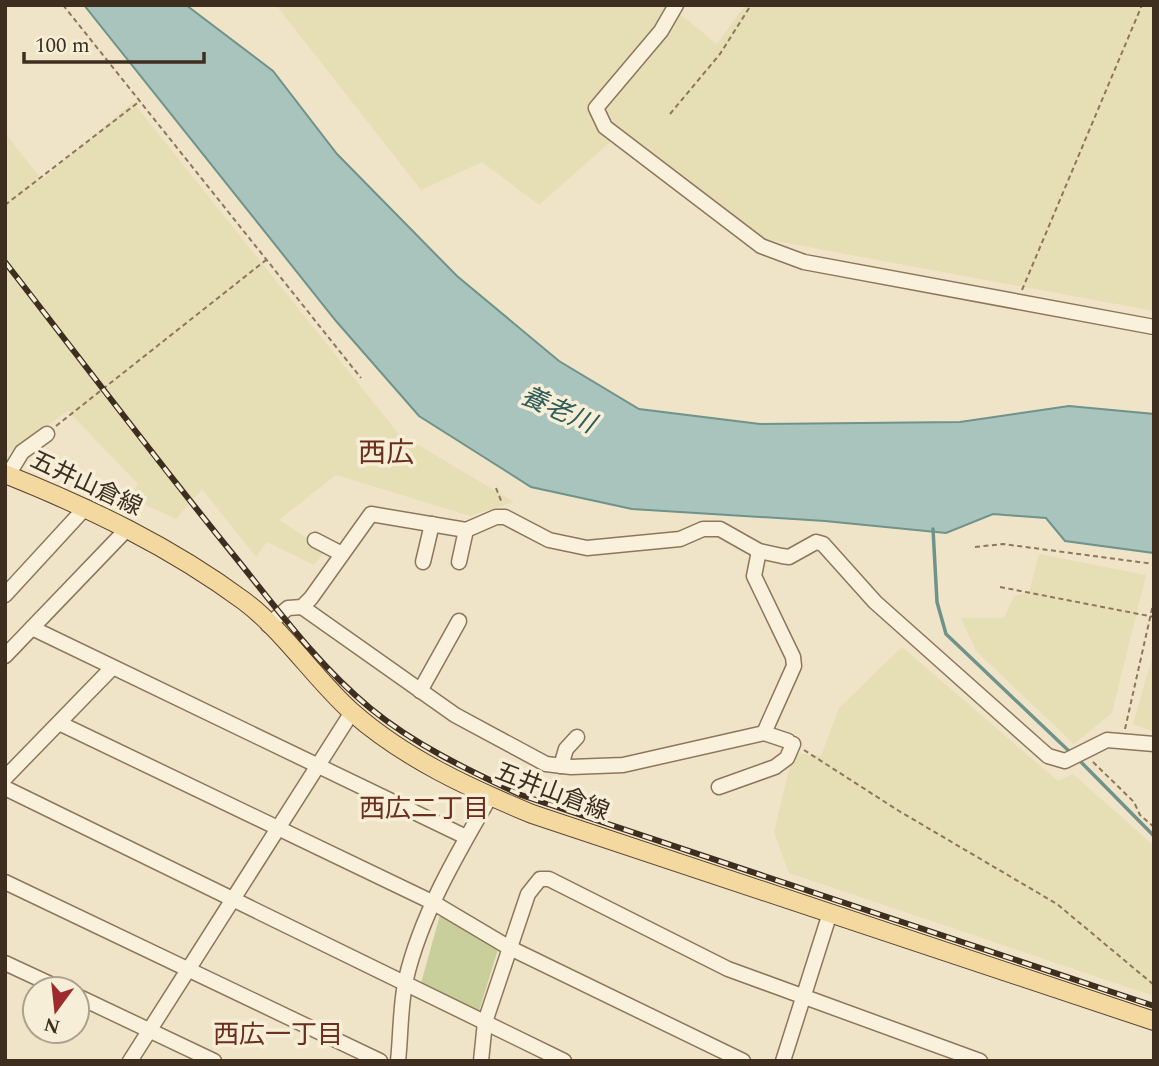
<svg xmlns="http://www.w3.org/2000/svg" width="1159" height="1066" viewBox="0 0 1159 1066" font-family="Spectral,'Noto Sans JP',serif">
<rect width="100%" height="100%" fill="#f0e4c8"/>
<g fill="#e6deb5">
<polygon points="276,5 679,5 676,11 717,44 745,5 1154,5 1154,311 748,236 618,135 539,205 482,162 421,190"/>
<polygon points="133,102 398,433 514,502 470,516 336,475 279,520 326,550 314,565 267,542 256,557 202,489 176,519 130,498 138,484 68,411 5,455 5,133 42,180"/>
<polygon points="1039,554 1146,575 1112,713 1074,744 976,651 961,618 1004,618 1014,596 1029,592"/>
<polygon points="902,647 1058,781 1073,774 1154,846 1154,996 789,873 774,832 793,753 821,756 839,708"/>
<polygon points="1154,651 1154,732 1133,724"/>
</g>
<polygon fill="#c9cf9b" points="440,915 500,943 479,1011 421,983"/>
<polygon fill="#a9c4bc" stroke="#6f938a" stroke-width="2" points="84,5 186,5 273,71 337,154 457,276 559,361 639,409 760,424 960,422 1069,406 1154,414 1154,553 1065,541 1046,518 993,514 946,533 825,521 632,509 531,487 419,416 336,321"/>
<g fill="none" stroke-linecap="round" stroke-linejoin="round">
<g stroke="#6f938a" stroke-width="3.5">
<polyline points="933,529 937,602 946,634 1071,753"/>
<polyline points="1077,758 1154,836"/>
</g>
<defs>
<g id="minor">
<polyline points="676,5 661,31 596,108 605,127 761,246 804,262 1154,327"/>
<polyline points="8,475 22,452 47,434"/>
<polyline points="315,540 342,554"/>
<polyline points="759,551 754,576 793,657 794,666 764,733"/>
<polyline points="423,562 432,524"/>
<polyline points="459,562 466,530"/>
<polyline points="5,595 86,507"/>
<polyline points="302,607 455,715 546,764 571,767 623,765 764,733 788,741"/>
<polyline points="268,625 288,608 302,607 311,598 371,514 466,530 496,517 505,517 549,540 587,548 680,539 703,529 720,529 759,551 782,556 789,557 816,542 823,544 875,602 1048,756 1065,761 1107,740 1154,744"/>
<polyline points="32,628 466,837"/>
<polyline points="5,656 128,528"/>
<polyline points="420,691 459,621"/>
<polyline points="59,723 434,903 508,947 743,1061"/>
<polyline points="561,766 566,749 577,737"/>
<polyline points="5,778 112,668"/>
<polyline points="719,787 775,767 787,758 793,744"/>
<polyline points="5,788 564,1061"/>
<polyline points="5,882 380,1061"/>
<polyline points="5,963 61,989"/>
<polyline points="77,996 214,1061"/>
<polyline points="130,1061 352,712"/>
<path d="M398,1061C401,1034 400,1005 406,979C421,915 457,854 490,797"/>
<polyline points="481,1061 485,1022 528,894 540,879 549,879 728,969 980,1061"/>
<polyline points="783,1061 830,913"/>
</g>
<path id="major" d="M5,474C90,508 171,547 244,601C284,631 315,679 352,712C404,758 469,788 532,814L1154,1021"/>
</defs>
<use href="#minor" stroke="#8d765c" stroke-width="17"/>
<use href="#major" stroke="#5b4430" stroke-width="20"/>
<g stroke="#8d765c" stroke-width="2" stroke-dasharray="5 3.5" stroke-linecap="butt">
<polyline points="63,5 361,378"/>
<polyline points="670,114 720,54 751,5"/>
<polyline points="5,205 140,101"/>
<polyline points="1022,290 1142,5"/>
<polyline points="56,426 266,260"/>
<polyline points="496,488 502,503"/>
<polyline points="975,547 1003,544 1154,564"/>
<polyline points="1000,587 1154,617"/>
<polyline points="1125,729 1154,600"/>
<polyline points="804,750 899,811 1057,904 1154,985"/>
<polyline points="1093,762 1134,802 1140,815 1154,827"/>
</g>
<use href="#minor" stroke="#faf1dc" stroke-width="14"/>
<use href="#major" stroke="#f3d9a0" stroke-width="18"/>
<defs>
<path id="rail" d="M5,262C82,361 157,461 236,558C278,610 318,665 370,708C415,745 468,770 521,795L1154,1006"/>
</defs>
<use href="#rail" stroke="#3d2e20" stroke-width="6"/>
<use href="#rail" stroke="#f7eed8" stroke-width="3.5" stroke-dasharray="10" stroke-linecap="butt"/>
</g>
<g text-anchor="middle" dominant-baseline="central" stroke-width="7" stroke-linejoin="round" paint-order="stroke">
<g font-size="24" fill="#3d2e20" stroke="#f7eed8">
<text transform="translate(86 484) rotate(25)">五井山倉線</text>
<text transform="translate(552 792) rotate(21)">五井山倉線</text>
</g>
<g font-size="26" font-style="italic" fill="#2f5d5a" stroke="#f7eed8">
<text transform="translate(558 410) rotate(24)">養老川</text>
</g>
<g font-size="26" fill="#6b2e1e" stroke="#f7eed8">
<text x="424" y="809">西広二丁目</text>
<text x="278" y="1035">西広一丁目</text>
</g>
<g font-size="28" fill="#6b2e1e" stroke="#f7eed8">
<text x="386" y="453">西広</text>
</g>
</g>
<rect width="1159" height="1066" fill="none" stroke="#3d2e20" stroke-width="14"/>
<g transform="translate(56 1010) rotate(195)"><circle r="33" fill="#f7eed8" stroke="#ada18e" stroke-width="2"/>
<path d="M0-5L12 26L0 18L-12 26Z" fill="#9e2a2b"/>
<text y="-10" font-size="19" font-weight="bold" text-anchor="middle" fill="#3d2e20">N</text>
</g>
<path d="M24 52v10h180v-10" fill="none" stroke="#3d2e20" stroke-width="3.5"/>
<text x="35" y="52" font-size="21" fill="#3d2e20" stroke="#f7eed8" stroke-width="5" paint-order="stroke">100 m</text>
</svg>
